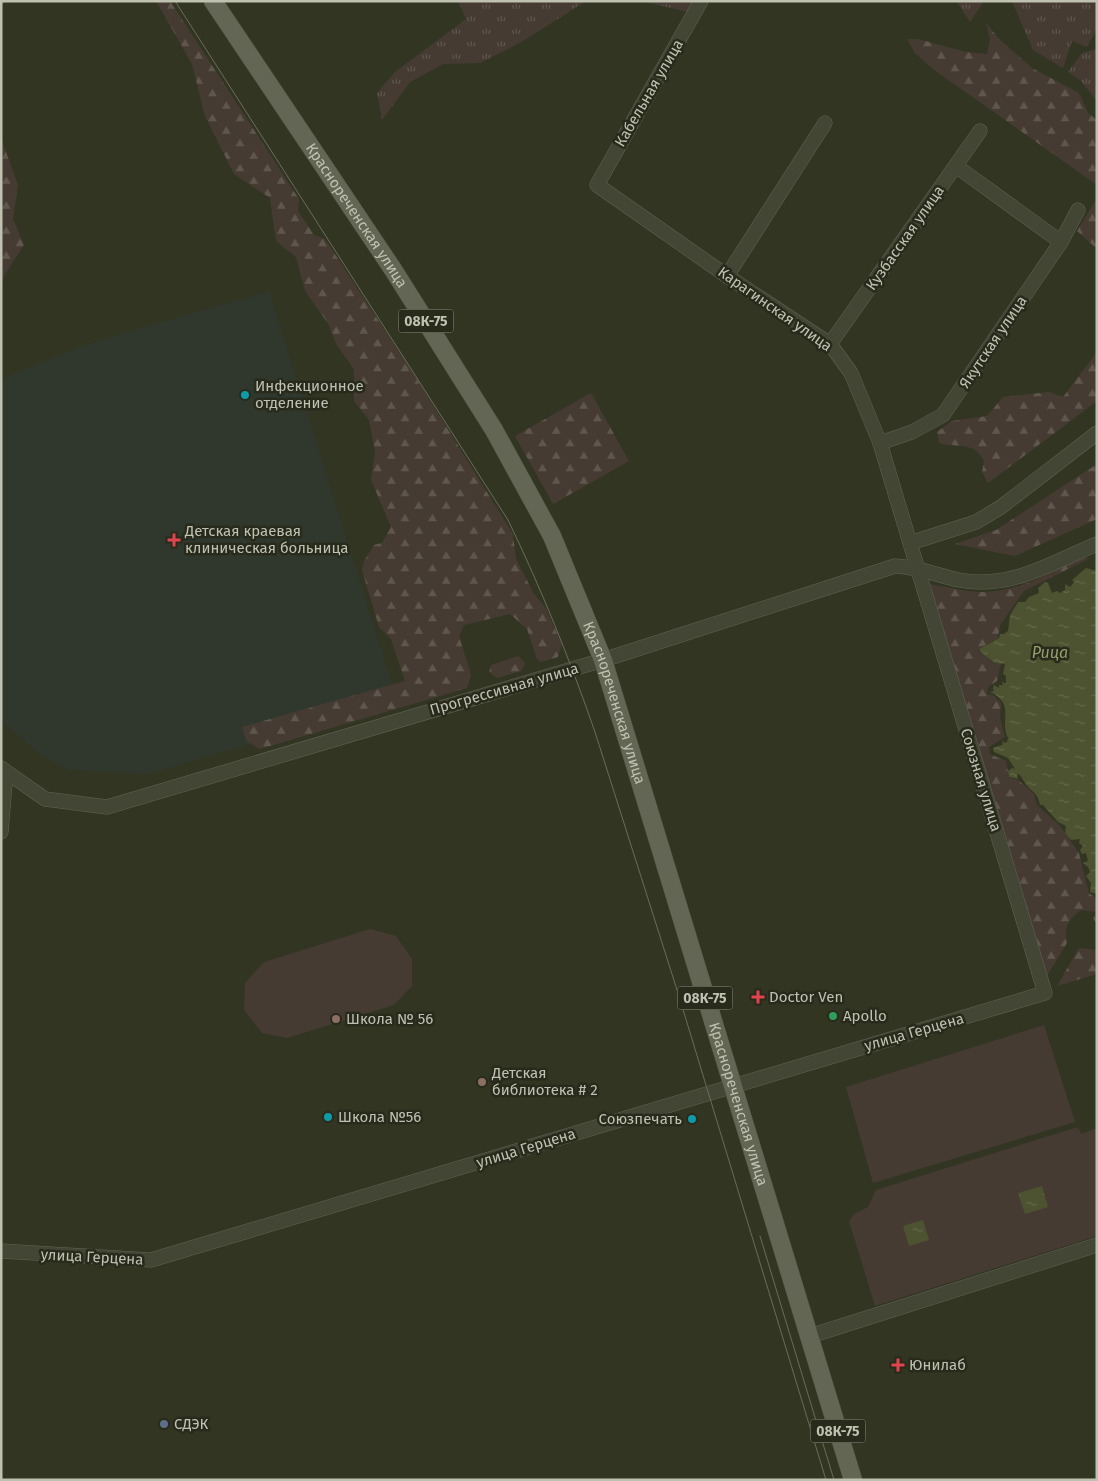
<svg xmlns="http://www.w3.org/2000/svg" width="1098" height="1481" viewBox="0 0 1098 1481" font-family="'Fira Sans',sans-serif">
<defs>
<pattern id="grass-tufts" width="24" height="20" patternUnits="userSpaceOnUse" patternTransform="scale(1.25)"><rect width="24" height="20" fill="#463b32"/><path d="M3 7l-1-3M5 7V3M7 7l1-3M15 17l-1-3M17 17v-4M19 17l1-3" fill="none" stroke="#5f564d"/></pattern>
<pattern id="forest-firs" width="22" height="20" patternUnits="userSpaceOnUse" patternTransform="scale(1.25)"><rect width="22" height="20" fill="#463b32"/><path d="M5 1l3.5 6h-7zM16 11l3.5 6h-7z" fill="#5f564d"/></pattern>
<pattern id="water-ripples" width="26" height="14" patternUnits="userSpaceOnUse" patternTransform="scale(1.25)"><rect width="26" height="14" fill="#4d5230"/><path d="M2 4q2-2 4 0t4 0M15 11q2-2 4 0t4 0" fill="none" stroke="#65694b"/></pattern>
</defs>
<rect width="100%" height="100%" fill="#323522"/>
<polygon fill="#30382d" points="269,291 397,700 149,774 69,770 38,753 1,720 1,379 88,344"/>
<g fill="url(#grass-tufts)">
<polygon points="458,1 586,1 523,41 480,63 443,64 410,82 382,120 377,93 395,72 466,19"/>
<polygon points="641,1 696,1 689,12"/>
<polygon points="984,1 970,22 957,2 957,1"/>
<polygon points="1012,1 1097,1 1097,29 1087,47 1072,41 1063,68 1033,50"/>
<polygon points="1097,49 1097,101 1080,80 1068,72 1082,53"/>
</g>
<g fill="url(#forest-firs)">
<polygon points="156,1 170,1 299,199 298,211 314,235 325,239 413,373 513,534 516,559 534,594 545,607 562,644 558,657 541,662 537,659 527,629 510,614 464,625 459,636 471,675 467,688 260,749 247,742 242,727 405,681 391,639 379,627 362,570 364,561 374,545 382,543 391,527 371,480 375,452 369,420 354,401 354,369 336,344 329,325 305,291 296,257 276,241 270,198 234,174 205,116 192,64"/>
<polygon points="986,23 1000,40 1032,68 1079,93 1088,113 1097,120 1097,185 933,69 915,53 907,39 918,39 966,52 987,54 990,39"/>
<polygon points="1,138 18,185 13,219 24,245 5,274 1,285"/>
<polygon points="1097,198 1097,249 1077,231"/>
<path d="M1097,352V401L988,483L982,472L984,461C973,440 959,449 939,443L937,432L952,421L987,416L1003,397L1049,392L1063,397Z"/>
<polygon points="591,393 629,461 553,504 515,436"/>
<polygon points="1097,464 1097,519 1015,556 955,544 996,530"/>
<path d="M1082,558H1090L1024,591L1000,625L998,638L978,649C982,656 989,657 994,664L1001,663L997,681L988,687L987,694L993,695L1001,703L1000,718L1005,737L989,747L990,754L1006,761L1009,778L1018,780L1033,793L1037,805L1060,826L1079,853L1089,893L1097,899V925L1093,918L1096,912L1081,910C1068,920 1064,926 1067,943L1045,979L929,584C947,587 966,592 983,592C1018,592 1051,572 1082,558Z"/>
<polygon points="518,656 525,663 521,671 497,678 489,672 491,665"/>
<polygon points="1079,948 1097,950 1097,974 1057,986"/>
</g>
<g fill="#463b32">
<polygon points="370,929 396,936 412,959 412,986 394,1005 287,1038 262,1033 244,1010 245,983 264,962"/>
<polygon points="1044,1025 1075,1122 873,1183 846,1087"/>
<polygon points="1078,1127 1081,1134 1097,1128 1097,1236 875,1306 849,1221 854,1214 868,1207 876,1190"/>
</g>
<g fill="url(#water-ripples)">
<path d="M1086,568L1097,571V894L1090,892L1091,883L1086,876L1090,872L1088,867L1083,863L1088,861L1086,853L1082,854L1080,850L1083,846L1079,843L1080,839L1071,840L1065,833L1066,826L1058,822L1043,805H1040C1038,792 1030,791 1025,783C1023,780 1021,776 1019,774L1017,775L1018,779L1009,777L1008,771L1012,768L1015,769L1008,758L994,752L993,748L1002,745L1003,740L1004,743L1007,742L1008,738C999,720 1016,704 990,692L994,691L993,688L994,685L999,688V685H1003L1002,682L1006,683V676L1003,674L1005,664L994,663C989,657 983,656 979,649L999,638L1000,634H1004L1008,631L1010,615L1018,602H1025L1029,597L1039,593L1038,588L1045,582L1048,583L1052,593L1057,591L1060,593L1065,590V584L1070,587L1074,582L1072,580Z"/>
<polygon points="1042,1186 1048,1207 1025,1214 1018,1193"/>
<polygon points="923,1220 929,1240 909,1246 903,1226"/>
</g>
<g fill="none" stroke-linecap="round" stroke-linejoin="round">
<polyline stroke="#4d5230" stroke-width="4" points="1,3 3,1"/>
<defs>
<g id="minor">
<polyline points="956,166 1061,242"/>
<polyline points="727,276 825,123"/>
<polyline points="830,344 980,131"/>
<polyline points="880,443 912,432 943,415 1061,242 1078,210"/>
<polyline points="910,543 976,522 1001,507 1097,433"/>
<path d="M1,768L45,799L107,807L603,660L895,566C919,567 936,575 959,580C1010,590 1051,563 1097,544"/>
<polyline points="1,832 6,772"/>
<polyline points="1,1251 151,1260 1045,993 880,443 851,373 830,344 727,276 597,185 701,1"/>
<polyline points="810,1336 1097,1245"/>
</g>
<g id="major">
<path id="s1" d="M213,1L394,271L494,430L552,536L603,660L853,1480"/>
</g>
</defs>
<use href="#minor" stroke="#616453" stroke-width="15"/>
<use href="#major" stroke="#4f5242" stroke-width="19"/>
<use href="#minor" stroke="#434635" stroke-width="14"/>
<use href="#major" stroke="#636654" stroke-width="18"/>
<g stroke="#696d58" stroke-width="1">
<path d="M175,1L508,520C541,588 570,660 595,732L678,993L826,1480"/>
<polyline points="760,1236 834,1480"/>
</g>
</g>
<g fill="#0f9aa8" stroke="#282a1b" stroke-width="2">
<circle cx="245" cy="395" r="5"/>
<circle cx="328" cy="1117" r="5"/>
<circle cx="692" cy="1119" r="5"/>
</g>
<g fill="#e0444e" stroke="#282a1b" stroke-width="2">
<path d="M171.5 532.5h5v5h5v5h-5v5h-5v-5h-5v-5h5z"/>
<path d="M755.5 989.5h5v5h5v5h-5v5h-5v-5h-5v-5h5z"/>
<path d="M895.5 1357.5h5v5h5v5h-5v5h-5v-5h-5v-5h5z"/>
</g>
<circle fill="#2e9e5b" stroke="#282a1b" stroke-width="2" cx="833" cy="1016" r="5"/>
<g fill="#8d6e63" stroke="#282a1b" stroke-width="2">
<circle cx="336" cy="1019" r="5"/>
<circle cx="482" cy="1082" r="5"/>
</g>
<circle fill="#5c6f8a" stroke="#282a1b" stroke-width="2" cx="164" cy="1424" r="5"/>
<g text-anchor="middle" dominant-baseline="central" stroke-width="5" stroke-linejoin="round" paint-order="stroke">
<g fill="#282a1b" stroke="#929483" stroke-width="1">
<rect x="398.5" y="309.5" width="55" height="23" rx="4"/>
<rect x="677.5" y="986.5" width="55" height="23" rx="4"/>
<rect x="810.5" y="1419.5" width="55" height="23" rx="4"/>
</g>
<g font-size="14" font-weight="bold" fill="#bfc2b0">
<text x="426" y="321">08К-75</text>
<text x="705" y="998">08К-75</text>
<text x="838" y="1431">08К-75</text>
</g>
<g font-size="15" fill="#bfc2b0" stroke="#282a1b">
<text transform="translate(649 93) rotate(-60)">Кабельная улица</text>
<text stroke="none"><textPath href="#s1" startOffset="258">Краснореченская улица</textPath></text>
<text transform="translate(905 238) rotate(-55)">Кузбасская улица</text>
<text transform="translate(775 309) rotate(35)">Карагинская улица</text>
<text transform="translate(993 342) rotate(-56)">Якутская улица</text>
<text transform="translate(504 689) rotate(-16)">Прогрессивная улица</text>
<text stroke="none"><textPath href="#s1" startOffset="812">Краснореченская улица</textPath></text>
<text transform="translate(981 780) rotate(73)">Союзная улица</text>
<text transform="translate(914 1032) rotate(-16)">улица Герцена</text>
<text stroke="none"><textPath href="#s1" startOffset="1232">Краснореченская улица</textPath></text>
<text transform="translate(526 1148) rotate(-17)">улица Герцена</text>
<text transform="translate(92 1257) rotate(3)">улица Герцена</text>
</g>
<g font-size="15" fill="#bfc2b0" stroke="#282a1b" text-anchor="start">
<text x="255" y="386">Инфекционное<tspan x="255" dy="17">отделение</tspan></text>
<text x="185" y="531">Детская краевая<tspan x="185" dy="17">клиническая больница</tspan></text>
<text x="769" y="997">Doctor Ven</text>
<text x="843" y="1016">Apollo</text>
<text x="346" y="1019">Школа № 56</text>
<text x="492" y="1073">Детская<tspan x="492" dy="17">библиотека # 2</tspan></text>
<text x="338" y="1117">Школа №56</text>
<text x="682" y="1119" text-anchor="end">Союзпечать</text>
<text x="909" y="1365">Юнилаб</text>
<text x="174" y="1424">СДЭК</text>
</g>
<g font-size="16" font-style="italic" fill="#979e6c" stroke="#282a1b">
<text x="1050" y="652">Рица</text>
</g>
</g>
<rect width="1098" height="1481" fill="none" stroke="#bfc2b0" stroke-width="5"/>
</svg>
